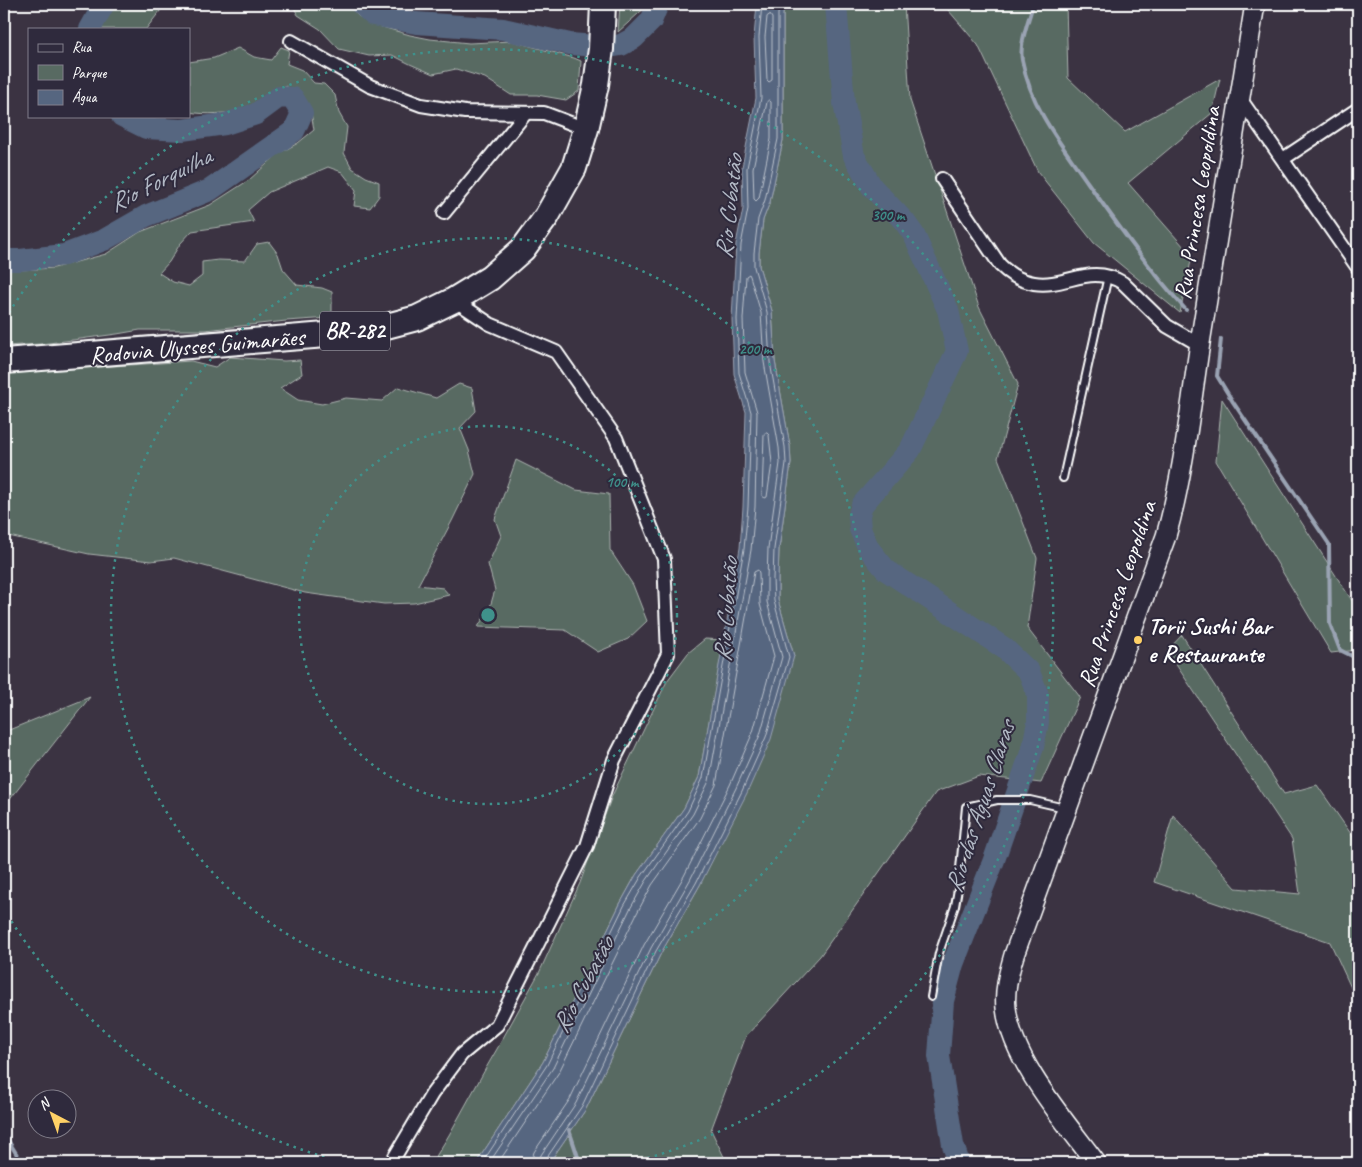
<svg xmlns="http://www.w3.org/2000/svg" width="1362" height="1167" viewBox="0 0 1362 1167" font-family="Caveat,sans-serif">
<rect width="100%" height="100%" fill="#3b3342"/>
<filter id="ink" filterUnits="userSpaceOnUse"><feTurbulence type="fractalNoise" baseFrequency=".02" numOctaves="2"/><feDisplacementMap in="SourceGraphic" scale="10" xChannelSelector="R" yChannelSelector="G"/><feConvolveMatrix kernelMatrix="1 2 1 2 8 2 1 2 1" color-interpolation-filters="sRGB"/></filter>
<g filter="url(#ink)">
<g fill="#586a62" stroke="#acb4b0">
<polygon points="109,4 162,4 160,11 146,29 95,29"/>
<polygon points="292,4 347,4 358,16 375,25 410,35 430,39 469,43 512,41 574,58 581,61 579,91 566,100 537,95 511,95 485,78 456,69 433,74 410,64 392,55 369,56 339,49 320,29 298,15"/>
<polygon points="620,4 649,4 618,32"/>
<polygon points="785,4 904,4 910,100 979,307 1018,384 998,458 1037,558 1027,628 1080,697 1041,783 979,776 936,792 820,956 746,1036 711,1130 727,1163 549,1163 586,1109 661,953 700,885 794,656 778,600 778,579 779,549 791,463 790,446 775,361 772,311 759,266 759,253 763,220 770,202 783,140 783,14"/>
<polygon points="943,4 1066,4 1068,78 1125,132 1220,79 1212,113 1128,183 1192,256 1180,313 1094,243 1038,172 978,45"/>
<path d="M281,47L289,50L287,64L302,70L314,83L324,84L335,95L339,113L347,127L344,153L352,168L366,177L379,182V196L370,208L354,206L356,190L342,172L328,167L269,192L248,210L254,222L192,231L180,244L169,262L159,273L173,282L189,286L202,276V262L218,260L245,261L257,244L269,242L278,254L283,269L297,285L322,288L332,292V311L330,318L286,321L205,330H140L117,334L80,339L41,344L4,346V271L54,268L106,254L140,232L210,205L249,180L278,154L298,143L314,130L311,112L300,96L286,86C273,94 259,104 244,109C228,114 205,115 189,112V62L214,58L238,48L254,57L271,60Z"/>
<polygon points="230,357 284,361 300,360 302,374 280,388 298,400 322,404 346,398 382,401 398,387 436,398 459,384 472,388 476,411 460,428 469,450 475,474 452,521 418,585 443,588 449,595 414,603 384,604 305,593 174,558 151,561 89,554 4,535 4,373 191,361 215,367"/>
<polygon points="1222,399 1358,610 1358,650 1331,653 1216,461"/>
<polygon points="516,460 576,490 609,494 610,550 633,585 647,621 628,639 598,652 565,630 478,627 490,607 495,590 488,564 501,536 495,519"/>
<polygon points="1182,635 1284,794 1317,785 1358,844 1358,1003 1330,942 1154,882 1173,815 1236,888 1300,894 1292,839 1167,651"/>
<polygon points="705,639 724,640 699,777 684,808 636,875 620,904 543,1062 476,1163 432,1163 449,1135 486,1068 497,1049 540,971 580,883 612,796 667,681 688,653"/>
<polygon points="90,697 4,807 4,732"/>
</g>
<polygon fill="#566680" stroke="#9aa3b3" points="757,4 785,4 783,14 783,140 770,202 763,220 759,253 759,266 772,311 775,361 790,446 791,463 779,549 778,579 778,600 794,656 771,739 747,793 700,885 661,953 586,1109 549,1163 476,1163 543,1062 620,904 636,875 684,808 699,777 740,548 743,507 746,412 734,374 732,319 736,244 743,209 742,167 756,98 754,37"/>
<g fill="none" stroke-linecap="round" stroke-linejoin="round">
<g stroke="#bbc2cc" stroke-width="1">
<polygon points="770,15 772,18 772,80 769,82 767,80 765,37 767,17"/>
<polygon points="769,100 771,102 771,139 759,198 756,201 754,199 753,168 767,102"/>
<polygon points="765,433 767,433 769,435 772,463 767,497 765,498 762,496 764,435"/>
<polyline points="482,1163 547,1065 624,906 641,877 688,811 703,778 744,549 748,507 751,412 739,373 737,319 741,245 748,209 747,168 761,98 759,37 762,4"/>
<polyline points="489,1163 553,1068 630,909 646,881 693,814 709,781 751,550 755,507 757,412 745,372 743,319 746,276 749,274 750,276 761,313 764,362 779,448 780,463 768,548 767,579 767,602 782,657 760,735 736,788 690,880 651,948 576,1103 541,1155 539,1163"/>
<polyline points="498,1163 559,1072 637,913 652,885 700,818 716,785 754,572 758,570 759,573 760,604 774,656 753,732 730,785 684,876 644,945 570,1099 534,1152 531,1163"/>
<polyline points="545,1163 546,1159 582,1106 656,951 696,883 742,791 766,737 789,657 774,601 773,579 774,549 786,463 785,447 770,362 767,312 754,267 754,253 758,219 765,200 778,139 778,14 780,4"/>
</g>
<g stroke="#9aa3b3" stroke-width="4">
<path d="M1033,4C1029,20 1019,43 1022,60C1031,108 1061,144 1088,183C1119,227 1150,270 1186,310"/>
<polyline points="1221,339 1217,376 1233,402 1329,544 1330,624 1340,650 1358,659"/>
<polyline points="569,1130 580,1163"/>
<polyline points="4,1134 19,1158 25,1163"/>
</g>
<g stroke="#566680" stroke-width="22">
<polyline points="361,4 373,15 416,23 503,29 570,44 609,47 621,45 634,38 651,21 658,4"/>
<polyline points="836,4 844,103 854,156 872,187 904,221 914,235 948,310 957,351 910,450 862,505 859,515 860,529 869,549 886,570 1004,648 1029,672 1038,695 1038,722 1033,747 994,860 953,964 943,1001 939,1056 953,1145 959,1163"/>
<polyline points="90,29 104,4"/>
<polyline points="4,260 20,260 64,255 104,240 146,216 210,190 294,131 302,113 293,98 279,97 256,114 225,124 182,130 146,128 122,116"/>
</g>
<defs>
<g id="lane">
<polyline points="1063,478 1108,276"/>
<polyline points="931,997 939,953 955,906 958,889 966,807 997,800 1030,800 1065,808"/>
</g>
<g id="street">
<polyline points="291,41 370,86 421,105 465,112 544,113 586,129"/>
<polyline points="1239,97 1358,268"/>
<polyline points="1283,159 1358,109"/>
<path d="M942,179L1000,265C1009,274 1021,281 1034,283C1066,288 1090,263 1123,283L1167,326L1200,345"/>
<polyline points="444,213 526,113"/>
<polyline points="391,1163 432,1094 462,1054 497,1025 587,846 614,760 668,654 664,559 616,438 556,352 490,324 454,300"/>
</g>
<path id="secondary" d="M1096,1163C1065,1121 1012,1061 1006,1008C1004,990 1009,972 1014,955L1166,536C1184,473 1190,408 1200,343C1218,230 1236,117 1255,4"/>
<polyline id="highway" points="4,361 326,335 379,328 417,318 454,300 490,278 523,249 547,216 574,168 586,129 596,85 601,49 603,4"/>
</defs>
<use href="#lane" stroke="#fff" stroke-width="10"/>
<use href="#street" stroke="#fff" stroke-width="16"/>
<use href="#secondary" stroke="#fff" stroke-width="22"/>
<use href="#highway" stroke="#fff" stroke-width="28"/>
<use href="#lane" stroke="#2f2a3d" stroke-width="6"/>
<use href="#street" stroke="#2f2a3d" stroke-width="12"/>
<use href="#secondary" stroke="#2f2a3d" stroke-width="19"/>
<use href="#highway" stroke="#2f2a3d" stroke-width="24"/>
</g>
</g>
<g fill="none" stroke="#3f918b" stroke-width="2.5" stroke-dasharray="2.5 5">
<circle cx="488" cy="615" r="189"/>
<circle cx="488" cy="615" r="377"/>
<path d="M346 1163A566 566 0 0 1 5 911M5 319A566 566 0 1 1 630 1163"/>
</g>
<circle fill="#ffd166" stroke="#2f2a3d" stroke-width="2" cx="1138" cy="640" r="5"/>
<g text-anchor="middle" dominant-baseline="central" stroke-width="4" stroke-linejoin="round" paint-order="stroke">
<rect fill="#2f2a3d" stroke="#c1bfc5" stroke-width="1" x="320" y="311.5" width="70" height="39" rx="4"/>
<g font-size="22" font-weight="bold" fill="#fff">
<text x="355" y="331">BR-282</text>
</g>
<g font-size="24" fill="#fff" stroke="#2f2a3d">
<text transform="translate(1197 203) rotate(-81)">Rua Princesa Leopoldina</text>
<text transform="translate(197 346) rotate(-5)">Rodovia Ulysses Guimarães</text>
<text transform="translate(1117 594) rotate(-71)">Rua Princesa Leopoldina</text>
</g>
<g font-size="24" font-weight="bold" fill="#fff" stroke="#2f2a3d" text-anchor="start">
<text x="1148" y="626">Torii Sushi Bar<tspan x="1148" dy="28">e Restaurante</tspan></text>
</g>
<g font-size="25" font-style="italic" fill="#b3bac6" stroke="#2f2a3d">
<text transform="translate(160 180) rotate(-27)">Rio Forquilha</text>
<text transform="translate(729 207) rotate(-84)">Rio Cubatão</text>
<text transform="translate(726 610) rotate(-86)">Rio Cubatão</text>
<text transform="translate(980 807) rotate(-72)">Rio das Águas Claras</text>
<text transform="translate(583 985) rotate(-62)">Rio Cubatão</text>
</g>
</g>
<circle cx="488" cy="615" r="8" fill="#3f918b" stroke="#2f2a3d" stroke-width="2.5"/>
<g font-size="15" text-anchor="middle" font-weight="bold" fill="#3f918b" stroke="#2f2a3d" stroke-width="4" stroke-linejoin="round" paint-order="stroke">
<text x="888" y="220">300 m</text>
<text x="755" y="354">200 m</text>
<text x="622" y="487">100 m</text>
</g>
<rect width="1362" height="1167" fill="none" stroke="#2f2a3d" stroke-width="20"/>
<rect x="10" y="10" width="1342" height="1147" fill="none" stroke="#fff" stroke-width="2" filter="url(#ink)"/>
<rect x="28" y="28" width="162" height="90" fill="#2f2a3d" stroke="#827f8b"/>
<rect x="38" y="44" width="25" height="8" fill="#2f2a3d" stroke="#827f8b"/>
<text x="72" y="52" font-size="15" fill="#ffffff">Rua</text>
<rect x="38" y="65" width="25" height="15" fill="#586a62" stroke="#827f8b"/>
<text x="72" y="78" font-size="15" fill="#ffffff">Parque</text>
<rect x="38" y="90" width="25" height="15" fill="#566680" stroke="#827f8b"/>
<text x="72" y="102" font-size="15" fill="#ffffff">Água</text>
<g transform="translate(52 1114) rotate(319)"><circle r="24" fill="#2f2a3d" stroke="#827f8b"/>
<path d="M0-4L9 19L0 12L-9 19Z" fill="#ffd166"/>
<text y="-8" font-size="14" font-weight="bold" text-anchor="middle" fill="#ffffff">N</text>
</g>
</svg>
